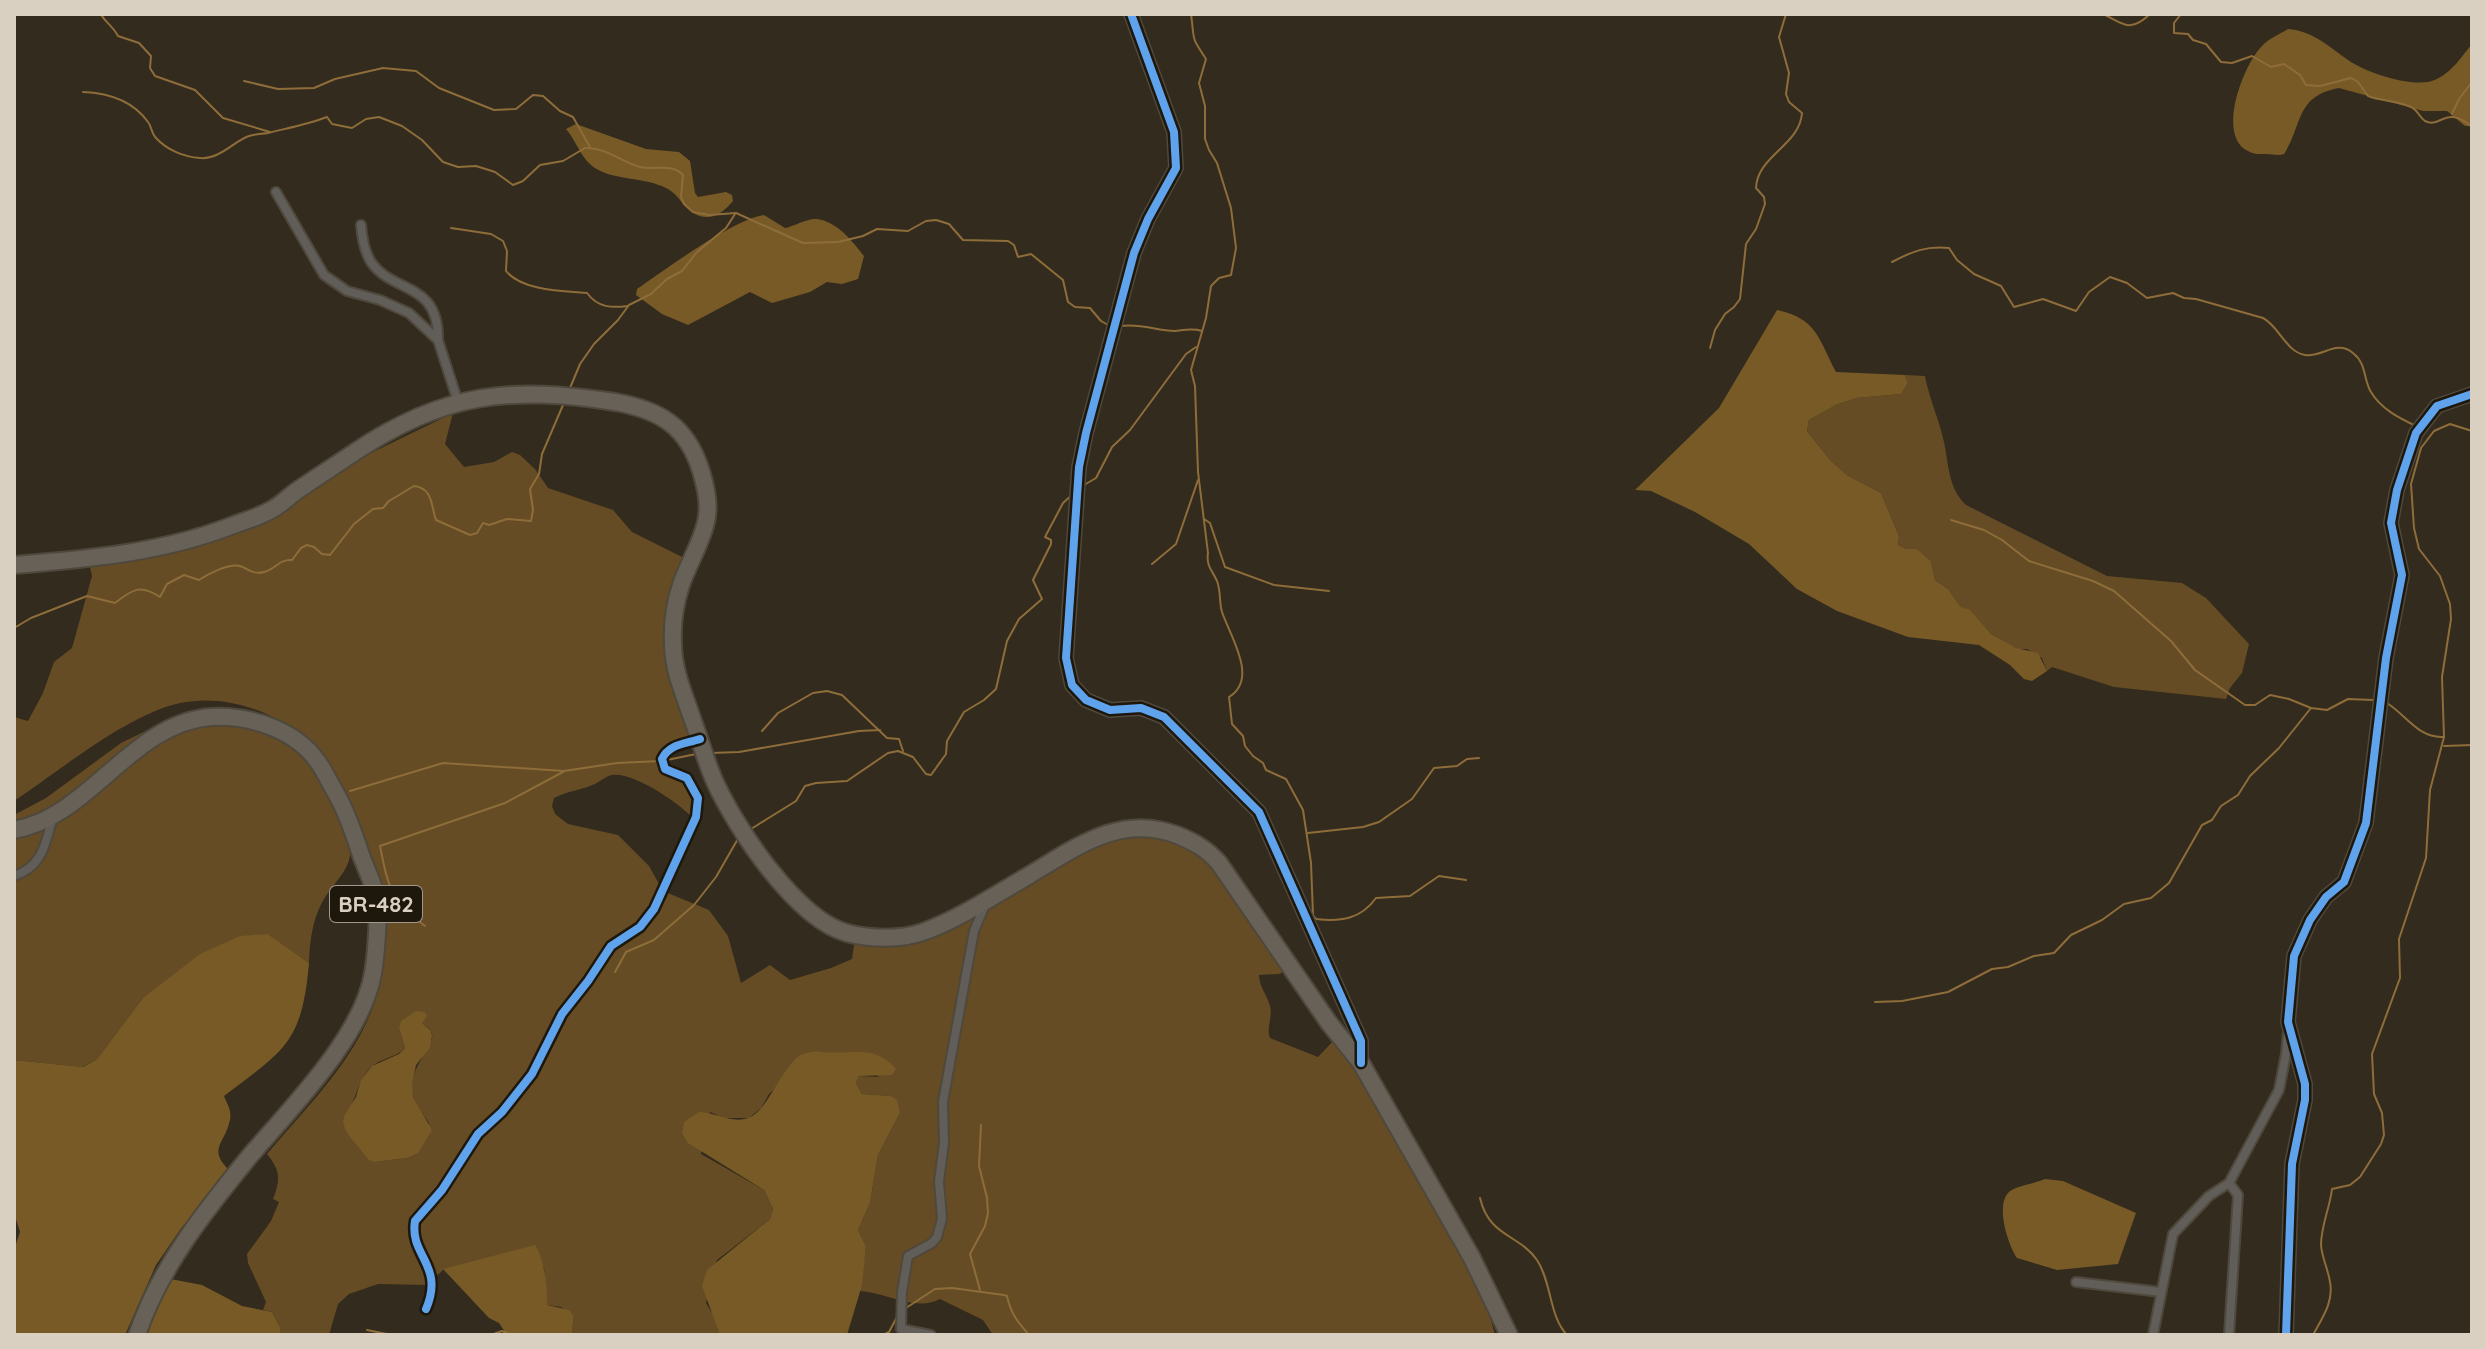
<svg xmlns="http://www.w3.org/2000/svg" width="2486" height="1349" viewBox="0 0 2486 1349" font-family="Quicksand,sans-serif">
<rect width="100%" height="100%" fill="#332b1d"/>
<g fill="#654c24" fill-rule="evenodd">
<path d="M1905,375L1925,376C1929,398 1939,419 1944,442C1949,465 1948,488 1966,505L2107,576L2182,583L2206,598L2249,644L2242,673L2230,688L2226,699L2114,687L2052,667L2047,671L2042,658L2027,649H2016L1991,634L1970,611L1961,607L1948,589L1935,580L1931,561L1917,549H1906L1898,545L1899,536L1881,493L1847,475L1830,460L1807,431L1809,420L1836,405L1856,398L1901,394L1908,383Z"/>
<path d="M453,413L445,444L464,467L494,462L512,452L520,455L535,469L548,488L613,510L632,532L686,559L672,600L692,738L673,745L664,760L694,784V819C679,803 634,772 612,775C606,776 601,781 595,784C582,790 567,791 554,798L552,806L555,814L568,824L618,835L649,866L663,891L709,910L728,936L741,983L770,965L790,980L831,968L852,959L855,938L888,945L1037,868L1126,831L1172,840L1204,859L1222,875L1291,968L1279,974L1259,975C1259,986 1267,995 1270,1006C1273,1017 1266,1027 1270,1038L1318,1057L1335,1039L1375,1100L1466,1262L1489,1313L1495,1335H993L983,1320L940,1299C915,1312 888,1293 860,1291L866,1246L858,1230L870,1203L878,1155L900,1113L891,1096L862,1094L856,1083L859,1076L879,1077L849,1052L836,1055L817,1051L769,1094L761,1108L749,1118H724L710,1112L701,1154L764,1190L773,1209L770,1219L717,1260L706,1303L716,1320L720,1335H574L572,1331L574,1316L561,1307L547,1305L544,1267L444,1269L427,1285L378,1284L349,1294L338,1304L329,1335H280V1327L272,1312L263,1310L266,1302L248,1263L247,1254L271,1221L279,1202L273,1199C281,1179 280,1170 267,1154C309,1104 361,1055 378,991C389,949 378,906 366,866C359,839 354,809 342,785C314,728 243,690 180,703C126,715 61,770 14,801V717L28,721L43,693L54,662L72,648L92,576L88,559L155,549L285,505L371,453ZM422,1023C425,1026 429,1028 431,1031C439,1045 405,1068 413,1096C416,1105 424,1115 429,1123L407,1158L375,1162L346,1132L345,1114C357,1100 357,1082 370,1068C380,1058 396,1058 405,1048L399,1028Z"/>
<path d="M216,715C257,727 302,740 325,780C330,790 334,803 338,814C343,825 352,844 350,856C348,870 336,881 328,893C313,914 310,938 309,963L268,934L142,999L97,1059L82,1067L14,1060V815L46,798L121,743L162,723L180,716Z"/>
</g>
<g fill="#785a27">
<path d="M2288,29C2313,31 2328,46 2348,60C2366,73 2417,90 2437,79C2453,71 2461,57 2472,44V126H2465L2447,111H2423L2339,88C2295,96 2303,125 2284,154C2277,156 2274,154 2266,154C2260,154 2254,155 2248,151C2216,136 2243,65 2262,46C2268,39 2280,34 2288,29Z"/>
<path d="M576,124L646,149L679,152L690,161L695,193L698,197L726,192L732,195L733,201C726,209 718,217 707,217C687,217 682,197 668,189C642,175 611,182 591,165C581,157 575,139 566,129Z"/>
<path d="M764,215L785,228C795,226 807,218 817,219C838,222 852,241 864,256L858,279L842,284L827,282L810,292L772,303L750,292L688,325L662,314L636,295L637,289C666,269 732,220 764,215Z"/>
<path d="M1777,310C1817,318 1819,340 1836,372L1905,375L1908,383L1901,394L1856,398L1836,405L1809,420L1807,431L1830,460L1847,475L1881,493L1899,536L1898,545L1906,549H1917L1931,561L1935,580L1948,589L1961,607L1970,610L1991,634L2016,648L2038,653L2047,671L2032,681L2024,679L2010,665L1979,645L1908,637L1837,611L1797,589L1749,544L1695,512L1651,491L1635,490L1719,408Z"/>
<path d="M268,934L309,963C302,1044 284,1050 224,1096C227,1104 232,1110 230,1120C225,1144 206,1149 231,1172L182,1227L156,1265L125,1335H14V1250L20,1232L14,1213V1060L83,1067L97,1059L142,999L200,954L240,936Z"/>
<polygon points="416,1011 425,1012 427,1016 422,1023 431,1031 432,1036 430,1048 416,1065 412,1084 413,1097 432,1130 418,1153 407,1158 375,1162 369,1160 346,1132 343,1122 345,1114 356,1097 361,1080 372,1066 399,1054 405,1048 399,1028 401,1021"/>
<path d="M817,1051C848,1057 872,1041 896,1069L892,1075L859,1076L856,1083L862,1094L891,1096L897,1100L900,1113L878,1155L870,1203L858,1230L866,1246L862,1285L847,1335H720L702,1286L707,1270L770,1219L773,1209L764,1190L688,1143L682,1133L684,1122L699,1112C715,1112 732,1124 748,1118C768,1111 780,1070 799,1056C804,1053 812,1052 817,1051Z"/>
<path d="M2045,1179L2063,1181L2136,1213L2118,1264L2057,1270L2017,1258C2008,1245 1995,1205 2009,1192C2018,1185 2034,1184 2045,1179Z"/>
<path d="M535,1245C544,1258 548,1288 547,1305L569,1310L574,1316L572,1331L574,1335H507L499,1323L489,1318L443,1269Z"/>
<polygon points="165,1278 202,1285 242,1306 272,1312 280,1327 280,1335 144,1335"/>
</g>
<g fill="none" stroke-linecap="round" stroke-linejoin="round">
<g stroke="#8e6d3a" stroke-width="2">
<path d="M101,14C102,19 113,26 118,36L139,43L151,56L150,68L155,76L195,90L223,118L270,132"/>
<path d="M1191,14C1195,42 1190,35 1206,59L1199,83L1205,106V139L1209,150L1217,163L1231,208L1236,248L1231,275L1219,278L1211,286L1206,318L1191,370L1195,386L1198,472L1208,553C1206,566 1212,570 1217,581C1221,591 1219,602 1222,612C1230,636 1259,679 1229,697L1232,724L1243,736L1245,746L1253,756L1263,763L1266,770L1286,779L1303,810L1311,863L1313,915L1316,919C1341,922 1361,919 1376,898L1410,896L1439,876L1466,880"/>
<path d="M2103,14C2123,23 2129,34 2150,14"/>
<path d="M2181,14L2174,23V33L2188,34L2193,40L2206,44L2221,62L2232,63L2252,56L2271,67L2284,64L2300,75L2306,85L2320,86L2351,78L2358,82L2368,96C2381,101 2398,101 2411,107C2418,110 2419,117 2425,121C2441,129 2445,104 2472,127"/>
<polyline points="244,81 278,89 314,88 335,79 383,68 416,71 439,88 494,110 516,109 533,95 543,96 560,111 573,117 590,147"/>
<path d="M83,92C108,93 133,101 148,122C152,127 151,133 156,138C167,150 184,157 200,158C219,160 234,141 249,136C255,134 262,134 268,133C288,128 309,124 327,117L332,124L352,128L366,119L379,117L402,126L422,140L443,162L458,167L476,166L495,172L513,185L523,181L540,165L563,161L585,148C606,147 621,162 640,167C655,171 671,162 683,175L681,197L684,204L693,212L709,215L736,213L803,243L838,242L863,236L877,229L908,231L926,221L936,220L949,224L963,240L1008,241L1014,245L1018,257L1031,254L1063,280L1068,302L1075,307L1090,308L1101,321L1110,326"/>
<polyline points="2452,114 2459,99 2472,82"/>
<path d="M451,228L491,234L503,241L507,251L506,271C522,291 564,291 587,293C598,308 612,308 628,306"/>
<path d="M1892,262C1913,251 1926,246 1949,248L1957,260L1974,274L2001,286L2014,307L2043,299L2076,311L2089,292L2110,277L2127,283L2147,298L2173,293L2184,298L2196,299L2263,318C2279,326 2286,352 2305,355C2322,358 2336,339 2353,353C2367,364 2363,379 2371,392C2381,409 2399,418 2416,426"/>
<path d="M1120,326C1143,323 1156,331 1175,331C1185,330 1192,328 1202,331"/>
<path d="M1710,348L1715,330L1725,314L1734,307L1740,299L1746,244L1756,229L1765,204L1764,197L1756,188C1757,156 1800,145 1802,113L1789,102L1786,94L1789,73L1779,37L1786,14"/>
<polyline points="570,388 580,364 594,344 618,320 629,305 651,294 667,279 682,271 697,252 726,228 735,214"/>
<polyline points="1084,485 1096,478 1112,447 1130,430 1186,354 1196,347"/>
<polyline points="1204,519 1210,523 1225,567 1274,585 1329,591"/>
<polyline points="1951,520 1984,530 2002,540 2029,561 2093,581 2114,591 2171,641 2195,670 2245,705 2255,705 2270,695 2289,699 2311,708 2327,710 2348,699 2373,700"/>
<polyline points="1152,564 1176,544 1198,480"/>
<path d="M14,628L31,618L87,596L115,603C133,589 140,584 160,597L167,584L184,575L199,580C208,574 229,563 240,566C249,569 253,575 264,572C276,569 279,559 292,560L301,548L307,545L314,547L322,554L330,555L354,524L373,509L383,508L389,501L414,486C433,488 431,506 436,520L470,535L477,533L483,523L489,525L507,519L531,521L533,510L530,489L539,474L542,454L563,405"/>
<path d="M2387,703C2406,715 2418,738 2443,737"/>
<polyline points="762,731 778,713 813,693 827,691 842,695 887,738 899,739 903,751"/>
<polyline points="2444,746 2472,745"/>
<polyline points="711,753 739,752 859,731 880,730"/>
<polyline points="667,760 696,754"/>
<polyline points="350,791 443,763 564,771 617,763 661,761"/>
<polyline points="751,829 796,801 805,786 816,783 847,781 888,753 898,751 913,757 926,774 931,775 946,754 947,741 964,712 984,700 996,689 1007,641 1019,619 1042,599 1033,580 1051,544 1051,540 1045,537 1063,503 1073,494"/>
<polyline points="1308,833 1363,827 1379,822 1412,799 1434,768 1457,766 1467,759 1479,758"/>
<path d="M425,926C391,900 388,887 380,846L505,803L563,772"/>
<polyline points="615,972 626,952 654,940 694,905 716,877 739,837"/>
<polyline points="1875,1002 1902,1001 1948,992 1992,969 2008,967 2034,956 2054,953 2071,935 2102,920 2124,904 2151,898 2169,883 2202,825 2212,820 2221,806 2238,795 2250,776 2279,748 2311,708"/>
<path d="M1480,1198C1489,1237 1519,1234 1537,1260C1552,1283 1549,1316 1567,1335"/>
<polyline points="980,1290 970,1254 985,1226 988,1213 987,1198 979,1166 981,1125"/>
<path d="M906,1308L935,1289L952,1288L1004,1295L1007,1296C1011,1314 1017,1321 1029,1335"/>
<polyline points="367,1330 392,1335"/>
<polyline points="491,1335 502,1331 511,1335"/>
<polyline points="883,1335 889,1332 898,1315"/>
<path d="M2313,1335C2322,1318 2334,1302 2330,1282C2328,1269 2322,1258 2321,1245C2321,1226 2330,1207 2332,1189L2350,1185L2360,1177L2381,1144L2384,1135L2382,1113L2374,1094L2372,1054L2400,978L2399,939L2426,858L2430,790L2444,737L2442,677L2451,619L2450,604L2440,576L2419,549L2414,528L2411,484L2421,448L2434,431L2450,424L2472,431"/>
</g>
<defs>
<g id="street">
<polyline points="276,192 324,275 347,291 380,300 409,313 438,340 458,402"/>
<path d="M361,225C362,237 364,251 371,262C393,294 439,281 438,340"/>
<path d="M14,876C43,867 46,842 53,816"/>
<polyline points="2076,1282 2161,1292"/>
<path d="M426,1309C445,1265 409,1256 415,1221L442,1190L478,1134L502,1112L532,1074L562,1014L588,981L611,946L640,927L654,909L696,817L698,798L687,778L665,769L662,759C669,744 684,744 699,739"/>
<polyline points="931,1335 901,1329 902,1292 908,1256 932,1243 937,1237 942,1219 939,1181 944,1143 943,1102 974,931 986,903"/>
<polyline points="2153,1335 2173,1234 2209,1196 2229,1183 2279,1090 2286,1054 2288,1031"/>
<polyline points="2229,1335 2238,1195 2229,1183"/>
</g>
<g id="secondary">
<polyline points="1131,14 1174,132 1176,168 1148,219 1134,253 1086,433 1079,467 1066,658 1072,685 1086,700 1110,710 1141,708 1164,717 1259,812 1361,1041 1361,1063"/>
<polyline points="2286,1335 2292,1164 2305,1100 2305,1084 2288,1022 2294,956 2310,920 2326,897 2344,882 2366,823 2386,658 2402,575 2391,523 2397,490 2416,433 2437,406 2472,394"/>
</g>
<g id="highway">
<path d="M14,565C88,559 161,553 231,526C244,521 259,517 271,510C281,505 289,496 298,490C317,477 336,465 355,452C444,392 511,386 615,402C660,410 687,426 701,471C706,488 710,505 706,522C701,544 688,564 681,585C675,603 672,625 673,644C673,670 684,694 692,718C700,739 706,762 715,782C736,828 796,919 847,933C870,939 900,940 923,932C959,919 995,895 1028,876C1075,848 1120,813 1177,835C1194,842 1207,849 1219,863L1329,1023L1361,1063L1472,1258L1509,1335"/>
<path d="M14,830C90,817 131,723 211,717C249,715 295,729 318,762C324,770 328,780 333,788C346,810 353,831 361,855C366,869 375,886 377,901C379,916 376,957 373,973C363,1036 290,1109 249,1157C204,1212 160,1267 137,1335"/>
</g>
</defs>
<use href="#street" stroke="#4f483c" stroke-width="12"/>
<use href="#secondary" stroke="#4f483c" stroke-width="16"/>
<use href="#highway" stroke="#4f483c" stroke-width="20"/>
<use href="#street" stroke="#615d58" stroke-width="8"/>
<use href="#secondary" stroke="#6c6761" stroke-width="12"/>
<use href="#highway" stroke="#676158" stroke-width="16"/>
<defs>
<g id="cycleway">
<polyline points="1131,14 1174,132 1176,168 1148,219 1134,253 1086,433 1079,467 1066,658 1072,685 1086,700 1110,710 1141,708 1164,717 1259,812 1361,1041 1361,1063"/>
<path d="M426,1309C445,1265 409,1256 415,1221L442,1190L478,1134L502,1112L532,1074L562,1014L588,981L611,946L640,927L654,909L696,817L698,798L687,778L665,769L662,759C669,744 685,744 700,739"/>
<polyline points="2286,1335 2292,1164 2305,1100 2305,1084 2288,1022 2294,956 2310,920 2326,897 2344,882 2366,823 2386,658 2402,575 2391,523 2397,490 2416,433 2437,406 2472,394"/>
</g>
</defs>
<use href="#cycleway" stroke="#1e170c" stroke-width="13"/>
<use href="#cycleway" stroke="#60a3ed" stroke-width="8"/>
</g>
<g text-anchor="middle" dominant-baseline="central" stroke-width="7" stroke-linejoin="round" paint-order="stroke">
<rect fill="#1e170c" stroke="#a2988b" stroke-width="2" x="330" y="886" width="92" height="36" rx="6"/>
<g font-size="22" font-weight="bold" fill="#dad0c1">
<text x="376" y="904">BR-482</text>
</g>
</g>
<rect width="2486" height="1349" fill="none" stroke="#dad0c1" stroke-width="32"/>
</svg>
